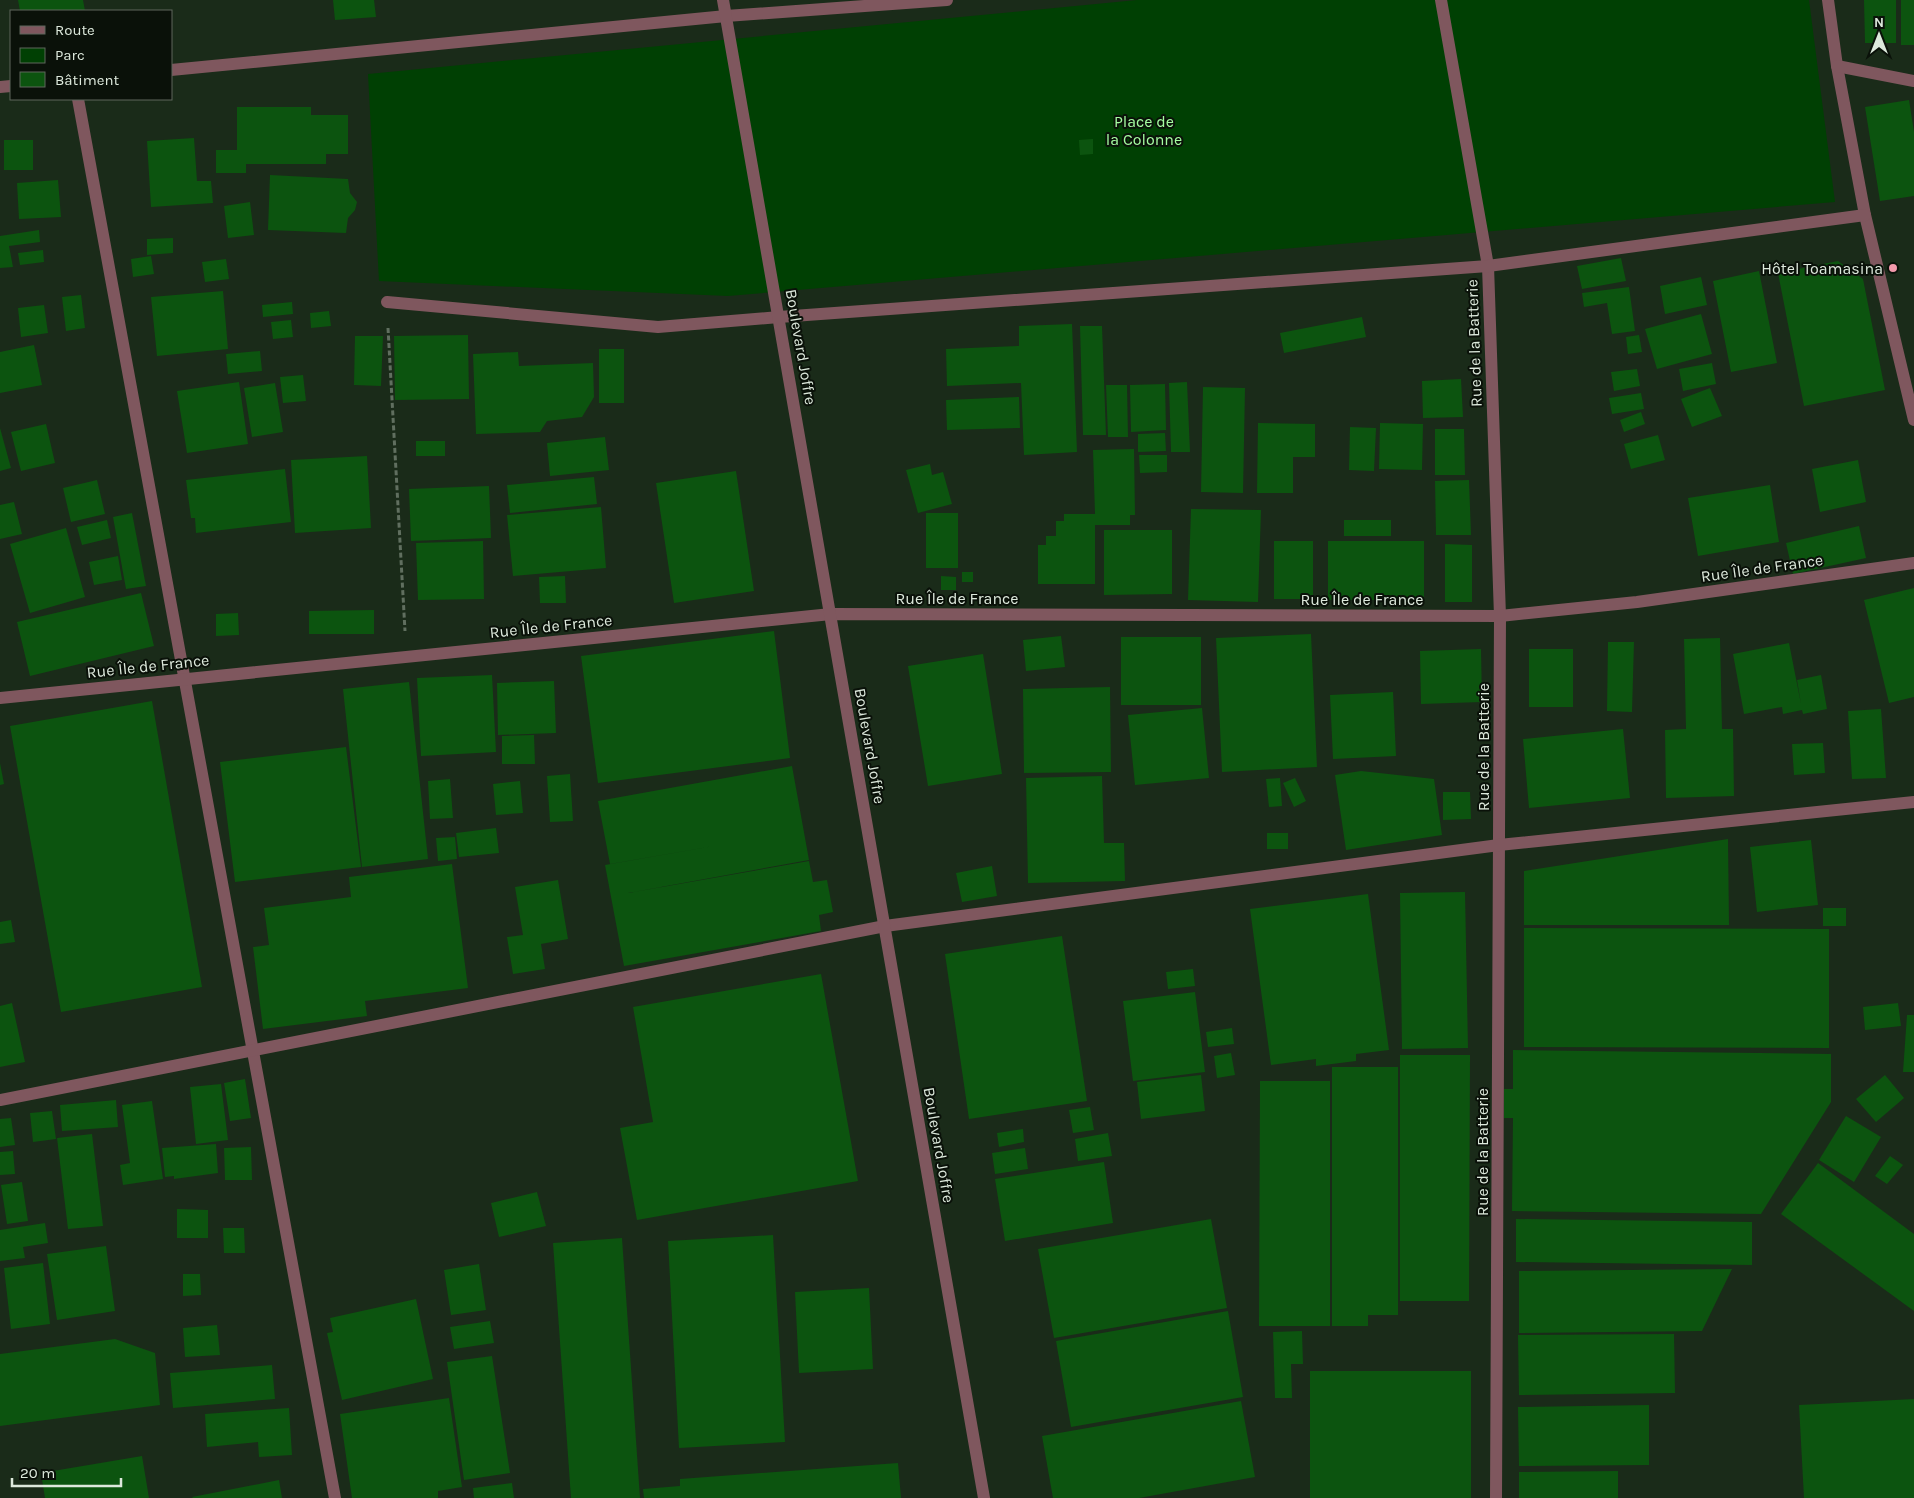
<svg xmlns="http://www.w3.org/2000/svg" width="1914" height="1498" viewBox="0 0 1914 1498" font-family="Karla,sans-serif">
<rect width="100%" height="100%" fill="#1a2b19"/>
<polygon fill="#004003" points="1137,0 1809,0 1835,202 728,296 379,281 368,74"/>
<g fill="#0c540f">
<polygon points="18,0 83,0 85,11 20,11"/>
<polygon points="333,0 374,0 376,17 335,20"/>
<polygon points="1864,0 1896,0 1896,43 1865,43"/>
<rect x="1901" y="0" width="13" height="45"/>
<polygon points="1909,100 1914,132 1914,196 1880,201 1865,107"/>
<polygon points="237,107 311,107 311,115 348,115 348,154 326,154 326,164 246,164 246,173 216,173 216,150 237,150"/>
<polygon points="194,138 197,181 211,181 213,203 151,207 147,141"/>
<polygon points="1093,139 1093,154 1080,155 1079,140"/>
<rect x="4" y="140" width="29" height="30"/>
<polygon points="270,175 348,179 350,193 357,202 355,210 348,218 346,233 268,230"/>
<polygon points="58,180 61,217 19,219 17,183"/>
<polygon points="250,202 254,235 228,238 224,206"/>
<polygon points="39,230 40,242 9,246 13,267 0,268 0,236"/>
<polygon points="173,238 173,253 147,255 147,239"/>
<polygon points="43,250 44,262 20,265 18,253"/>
<polygon points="151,256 154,274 133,277 131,259"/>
<polygon points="1621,258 1626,281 1582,289 1577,266"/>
<polygon points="226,259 229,279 205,282 202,262"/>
<polygon points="1838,261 1863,279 1885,390 1804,406 1778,273"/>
<polygon points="1759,271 1777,363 1731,372 1713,281"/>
<polygon points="1701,277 1707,305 1665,314 1660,286"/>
<polygon points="1629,287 1635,331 1612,334 1607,303 1584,307 1582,293"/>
<polygon points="223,291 228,349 157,356 151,297"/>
<polygon points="81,295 85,328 66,331 62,297"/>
<polygon points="292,302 293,314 263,317 262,305"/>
<polygon points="44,305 48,333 21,337 18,308"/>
<polygon points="329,311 331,326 311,328 310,313"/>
<polygon points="1701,314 1712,354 1657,369 1645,329"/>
<polygon points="1362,317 1366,337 1284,353 1280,333"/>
<polygon points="291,320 293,337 273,339 271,322"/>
<polygon points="1072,324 1077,452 1024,455 1021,383 947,386 946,349 1019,346 1019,326"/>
<polygon points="1080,326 1102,326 1106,435 1083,435"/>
<polygon points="468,335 469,399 395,400 394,336"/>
<polygon points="1639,335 1642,352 1628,354 1626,337"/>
<polygon points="355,336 383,336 381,386 354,385"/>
<polygon points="34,345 42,385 0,393 0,352"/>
<rect x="599" y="349" width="25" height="54"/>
<polygon points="260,351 262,371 228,374 226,354"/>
<polygon points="518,352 519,366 593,363 594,397 582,417 547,421 540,432 476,434 473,354"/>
<polygon points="1712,363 1716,384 1683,391 1679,369"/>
<polygon points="1637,369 1640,386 1614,391 1611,372"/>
<polygon points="303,375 306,401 283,403 280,377"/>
<polygon points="1461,379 1463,417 1423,418 1422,381"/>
<polygon points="239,382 248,444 187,453 177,391"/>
<polygon points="1187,382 1190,452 1171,452 1169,383"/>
<polygon points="275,383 283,432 252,437 244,388"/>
<polygon points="1165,384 1166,430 1131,432 1130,385"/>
<polygon points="1106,385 1127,385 1128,437 1108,437"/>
<polygon points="1203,387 1245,388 1243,493 1201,492"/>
<polygon points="1710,388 1722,416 1692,427 1681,399"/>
<polygon points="1641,393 1644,409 1612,414 1609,398"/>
<polygon points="1019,397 1020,428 947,430 946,400"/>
<polygon points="1641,412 1645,424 1624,432 1620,420"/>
<polygon points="1258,423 1315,424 1315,457 1293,457 1293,493 1257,493"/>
<polygon points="1380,423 1423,424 1422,470 1379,469"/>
<polygon points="46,424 55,463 21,471 11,432"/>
<polygon points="1350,427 1376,428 1374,471 1349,470"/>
<polygon points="0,428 11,468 0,471"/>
<polygon points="1435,429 1464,429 1465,475 1435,475"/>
<polygon points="1165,433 1166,451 1138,452 1138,434"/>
<polygon points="1658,435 1665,460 1631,469 1624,444"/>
<polygon points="605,437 609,470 550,476 547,443"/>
<rect x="416" y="441" width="29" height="15"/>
<polygon points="1134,449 1135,515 1130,515 1130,525 1095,525 1095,584 1038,584 1038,545 1046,545 1046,536 1056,536 1056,521 1064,521 1064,514 1095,514 1093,450"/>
<polygon points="1139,455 1167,455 1167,472 1140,473"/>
<polygon points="367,456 371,528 295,533 291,460"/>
<polygon points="1858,460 1866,502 1820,512 1812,469"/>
<polygon points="930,464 932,475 943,472 952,504 918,513 906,470"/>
<polygon points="285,469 291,522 196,533 195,518 191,518 186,480"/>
<polygon points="736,471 754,591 674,603 656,483"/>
<polygon points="594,477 597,504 510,513 507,485"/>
<polygon points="97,480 105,514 71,522 63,488"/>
<polygon points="1469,480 1471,535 1436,535 1435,481"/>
<polygon points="1770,485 1779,542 1698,556 1688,498"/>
<polygon points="489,486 491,538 411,541 409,489"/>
<polygon points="14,502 22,534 0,539 0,505"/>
<polygon points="601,507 606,568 513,576 507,515"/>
<polygon points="1191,509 1261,510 1258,602 1188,600"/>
<polygon points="132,513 146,586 126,589 113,517"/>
<rect x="926" y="513" width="32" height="55"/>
<polygon points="107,520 111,538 82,545 77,527"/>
<rect x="1344" y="520" width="47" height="16"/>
<polygon points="1859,526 1866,558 1793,574 1786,543"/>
<polygon points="66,528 85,597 30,613 10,544"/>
<polygon points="1104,530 1172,530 1172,594 1104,595"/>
<polygon points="483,541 484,599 418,600 416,543"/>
<rect x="1274" y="541" width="39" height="58"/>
<rect x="1328" y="541" width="96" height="59"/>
<polygon points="1445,544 1472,545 1472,602 1445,602"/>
<polygon points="118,556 122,580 94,585 89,562"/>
<rect x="962" y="572" width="11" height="10"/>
<polygon points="565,576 566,603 540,603 539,577"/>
<polygon points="941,576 956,577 956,590 941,590"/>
<polygon points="1914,588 1914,697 1889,703 1864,600"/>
<polygon points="141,593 154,646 30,676 17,622"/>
<polygon points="374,610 374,634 309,634 309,611"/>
<polygon points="238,613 239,635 216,636 216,614"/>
<polygon points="774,631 790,758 598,783 581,656"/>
<polygon points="1311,634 1317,767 1222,772 1216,638"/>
<polygon points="1061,636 1065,667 1026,671 1023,640"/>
<rect x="1121" y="637" width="80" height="68"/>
<polygon points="1720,638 1722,729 1733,729 1734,796 1666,798 1665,730 1686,729 1684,639"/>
<polygon points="1608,642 1634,642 1632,712 1607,711"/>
<polygon points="1789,643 1801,704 1797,680 1821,675 1827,709 1803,714 1802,710 1783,714 1782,707 1744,714 1733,654"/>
<polygon points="1481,649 1482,702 1421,704 1420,651"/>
<rect x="1529" y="649" width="44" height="58"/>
<polygon points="983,654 1002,774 928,786 908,666"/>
<polygon points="492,675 496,752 421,756 417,678"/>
<polygon points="554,681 556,733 498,735 497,683"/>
<polygon points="409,682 428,859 362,867 343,689"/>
<polygon points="1110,687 1111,772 1024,773 1023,689"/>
<polygon points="1393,692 1396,756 1333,759 1330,695"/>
<polygon points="152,701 202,987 61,1012 10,726"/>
<polygon points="1202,708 1209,778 1135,785 1128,715"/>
<polygon points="1881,709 1886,778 1852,779 1848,711"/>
<polygon points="1623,729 1630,798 1529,808 1523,739"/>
<polygon points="534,735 535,764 502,764 502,736"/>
<polygon points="1823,743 1825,773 1794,775 1792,744"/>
<polygon points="346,747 361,867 235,882 220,762"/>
<polygon points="0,763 4,784 0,785"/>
<polygon points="792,766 809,860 628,893 809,861 813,882 827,880 833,912 819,915 821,931 624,966 605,865 731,843 610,864 598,801"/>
<polygon points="1361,771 1434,779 1442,835 1346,850 1335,775"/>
<polygon points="570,774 573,821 550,822 547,776"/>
<polygon points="1102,776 1104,843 1124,843 1125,881 1028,883 1026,778"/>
<polygon points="1280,778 1282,806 1269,807 1266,779"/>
<polygon points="1295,778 1306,801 1294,807 1283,783"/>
<polygon points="450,779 453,818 430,819 428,781"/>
<polygon points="520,781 523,813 496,815 493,784"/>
<polygon points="1443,792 1470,792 1471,819 1443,820"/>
<polygon points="496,828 499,853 459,857 456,833"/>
<rect x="1267" y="833" width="21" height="16"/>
<polygon points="455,837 457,859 438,861 436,838"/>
<polygon points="1728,839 1729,925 1524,925 1524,871"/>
<polygon points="1811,840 1818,905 1757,912 1750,847"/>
<polygon points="452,864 468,988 365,1001 367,1016 263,1029 253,947 269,945 264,908 351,897 349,877"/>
<polygon points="992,866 997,896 962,902 956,873"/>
<polygon points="558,880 568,939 541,944 545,969 513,974 507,937 523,935 515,887"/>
<polygon points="1465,892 1468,1048 1402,1049 1400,893"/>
<polygon points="1368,894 1389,1050 1356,1054 1356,1061 1316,1066 1316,1059 1271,1065 1250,909"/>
<rect x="1823" y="908" width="23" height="18"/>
<polygon points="11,920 15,942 0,944 0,922"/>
<polygon points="1524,928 1829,929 1829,1048 1524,1047"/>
<polygon points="1062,936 1087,1101 969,1119 945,954"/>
<polygon points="1193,969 1195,986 1168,989 1166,972"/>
<polygon points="821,974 858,1181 637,1220 620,1128 653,1122 633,1007"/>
<polygon points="1195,992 1205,1072 1133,1081 1123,1001"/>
<polygon points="12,1003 25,1062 0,1067 0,1006"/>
<polygon points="1898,1003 1901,1026 1865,1030 1863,1007"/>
<polygon points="1907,1015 1914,1015 1914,1072 1903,1072"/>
<polygon points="1232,1028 1234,1044 1208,1047 1206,1032"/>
<polygon points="1513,1050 1831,1054 1831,1102 1761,1214 1512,1211 1513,1118 1504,1118 1504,1089 1513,1089"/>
<polygon points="1231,1053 1235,1075 1217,1078 1214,1056"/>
<polygon points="1400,1055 1470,1055 1469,1301 1400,1301"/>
<polygon points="1332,1067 1398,1067 1398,1315 1368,1315 1368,1326 1332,1326"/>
<polygon points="1201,1075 1205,1111 1141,1119 1137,1082"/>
<polygon points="1885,1075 1904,1098 1876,1122 1856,1099"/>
<polygon points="245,1079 251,1118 230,1121 224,1083"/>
<polygon points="1260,1081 1330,1081 1330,1326 1259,1326"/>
<polygon points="221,1084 228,1140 196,1144 190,1087"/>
<polygon points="116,1100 118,1127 62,1131 60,1105"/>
<polygon points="152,1101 163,1179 123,1185 120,1165 130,1163 122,1105"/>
<polygon points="1090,1107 1094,1130 1073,1133 1069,1110"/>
<polygon points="52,1111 56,1139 33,1142 30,1113"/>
<polygon points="1846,1116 1881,1137 1854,1182 1819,1160"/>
<polygon points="11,1118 15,1145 0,1147 0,1119"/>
<polygon points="1023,1129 1024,1142 999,1147 997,1133"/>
<polygon points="1108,1133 1112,1156 1078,1161 1075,1139"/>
<polygon points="92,1134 103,1226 68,1229 57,1138"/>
<polygon points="216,1144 218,1173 174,1179 174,1176 165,1177 162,1148"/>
<polygon points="251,1147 252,1180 225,1180 224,1148"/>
<polygon points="1025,1148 1028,1169 995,1174 992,1153"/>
<polygon points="13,1151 15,1174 0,1175 0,1152"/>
<polygon points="1890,1156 1903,1165 1887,1184 1875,1176"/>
<polygon points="1104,1162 1113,1223 1005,1241 995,1179"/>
<polygon points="1818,1163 1914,1234 1914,1311 1781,1214"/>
<polygon points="22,1182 28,1221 7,1224 1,1185"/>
<polygon points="537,1192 546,1226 499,1237 491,1203"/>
<polygon points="177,1209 208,1210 208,1238 177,1238"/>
<polygon points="1211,1219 1227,1308 1054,1338 1038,1249"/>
<polygon points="1516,1219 1752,1222 1752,1265 1516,1262"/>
<polygon points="45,1223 48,1243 23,1247 25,1258 0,1261 0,1230"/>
<polygon points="223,1228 244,1228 245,1253 224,1253"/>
<polygon points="773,1235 785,1442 679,1448 668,1241"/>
<polygon points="622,1238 640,1498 571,1498 553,1243"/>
<polygon points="106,1246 115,1311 57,1320 47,1254"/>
<polygon points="43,1263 50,1324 11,1329 4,1268"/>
<polygon points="479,1264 486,1310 451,1315 444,1270"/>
<polygon points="1732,1269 1702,1331 1519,1333 1519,1271"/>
<polygon points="183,1274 200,1274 201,1295 183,1296"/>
<polygon points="869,1288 873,1369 799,1373 795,1292"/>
<polygon points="416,1299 433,1379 342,1400 327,1333 333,1332 330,1318"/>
<polygon points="1228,1311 1243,1397 1071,1427 1056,1341"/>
<polygon points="490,1321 494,1343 454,1349 450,1327"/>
<polygon points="217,1325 220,1355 185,1357 183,1328"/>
<polygon points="1302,1331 1303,1364 1291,1364 1292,1398 1275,1398 1273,1332"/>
<polygon points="1674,1334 1675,1393 1519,1395 1518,1335"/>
<polygon points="115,1339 155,1353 160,1405 0,1426 0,1354"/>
<polygon points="492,1356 510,1473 464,1480 447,1362"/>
<polygon points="272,1365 275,1399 173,1408 170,1373"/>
<rect x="1310" y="1371" width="161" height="127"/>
<polygon points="449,1398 462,1487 438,1491 438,1498 352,1498 340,1414"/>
<polygon points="1914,1399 1914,1498 1804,1498 1799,1405"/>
<polygon points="1241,1401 1255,1477 1139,1498 1053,1498 1042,1436"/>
<polygon points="1649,1405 1649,1465 1519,1466 1518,1407"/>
<polygon points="289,1408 292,1455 259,1457 258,1442 207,1447 205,1414"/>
<polygon points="142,1456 149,1498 45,1498 41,1473"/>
<polygon points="898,1463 901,1498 644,1498 643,1489 680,1486 680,1479"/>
<polygon points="1618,1471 1618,1498 1519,1498 1519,1472"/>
<polygon points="279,1480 282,1498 193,1498 192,1497"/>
<polygon points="512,1483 514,1498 474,1498 473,1488"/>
</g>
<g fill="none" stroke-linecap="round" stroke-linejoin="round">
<polyline stroke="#606f5f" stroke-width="3" stroke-dasharray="5 2.5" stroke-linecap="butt" points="388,328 405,631"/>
<g stroke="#7f575e" stroke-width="12">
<polyline points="1441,0 1488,266 1500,616 1496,1498"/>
<polyline points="1828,0 1837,66 1865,215 1914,420"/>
<polyline points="1837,66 1914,81"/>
<polyline points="171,70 726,16 947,0"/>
<polyline points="0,87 11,86"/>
<polyline points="78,99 335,1498"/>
<polyline points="387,302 658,327 779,317 1488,266 1865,215"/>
<polyline points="0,698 831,614 1500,616 1637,602 1914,563"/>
<polyline points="0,1100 885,926 1499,845 1914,802"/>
</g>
<polyline stroke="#7f575e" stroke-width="12" points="723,0 984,1498"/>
</g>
<circle fill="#f39aab" stroke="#0a1109" stroke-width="2" cx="1893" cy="268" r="5"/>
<g text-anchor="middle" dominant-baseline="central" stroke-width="4" stroke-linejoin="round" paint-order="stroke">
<g font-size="16" fill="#a5fda1" stroke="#0a1109">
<text x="1144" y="121">Place de<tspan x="1144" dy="18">la Colonne</tspan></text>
</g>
<g font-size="16" fill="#dde9dc" stroke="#0a1109" text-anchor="end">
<text x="1883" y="268">Hôtel Toamasina</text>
</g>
<g font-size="16" fill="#dde9dc" stroke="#0a1109">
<text transform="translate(1474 343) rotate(-92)">Rue de la Batterie</text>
<text transform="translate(801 347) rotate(80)">Boulevard Joffre</text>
<text transform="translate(1762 568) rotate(-8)">Rue Île de France</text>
<text x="957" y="598">Rue Île de France</text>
<text x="1362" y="599">Rue Île de France</text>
<text transform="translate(551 626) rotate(-6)">Rue Île de France</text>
<text transform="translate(148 666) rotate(-6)">Rue Île de France</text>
<text transform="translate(870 746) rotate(80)">Boulevard Joffre</text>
<text transform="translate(1483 747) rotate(-90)">Rue de la Batterie</text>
<text transform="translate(939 1145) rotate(80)">Boulevard Joffre</text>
<text transform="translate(1482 1152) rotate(-90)">Rue de la Batterie</text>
</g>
</g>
<rect x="10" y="10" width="162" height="90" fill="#0a1109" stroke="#5e675d"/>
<rect x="20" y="26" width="25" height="8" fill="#7f575e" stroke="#5e675d"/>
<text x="55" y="35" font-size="15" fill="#dde9dc">Route</text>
<rect x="20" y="48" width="25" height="15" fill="#004003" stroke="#5e675d"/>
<text x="55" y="60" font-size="15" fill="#dde9dc">Parc</text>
<rect x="20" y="72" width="25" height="15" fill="#0c540f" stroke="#5e675d"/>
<text x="55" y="85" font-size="15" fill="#dde9dc">Bâtiment</text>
<g transform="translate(1879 35)" stroke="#0a1109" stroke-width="4" paint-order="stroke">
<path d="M0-4L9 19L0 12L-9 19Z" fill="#dde9dc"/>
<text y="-8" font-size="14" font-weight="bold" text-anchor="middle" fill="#dde9dc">N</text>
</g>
<path d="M12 1478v8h109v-8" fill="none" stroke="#dde9dc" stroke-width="2.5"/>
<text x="20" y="1478" font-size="15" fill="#dde9dc" stroke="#0a1109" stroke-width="4" paint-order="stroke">20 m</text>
</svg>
